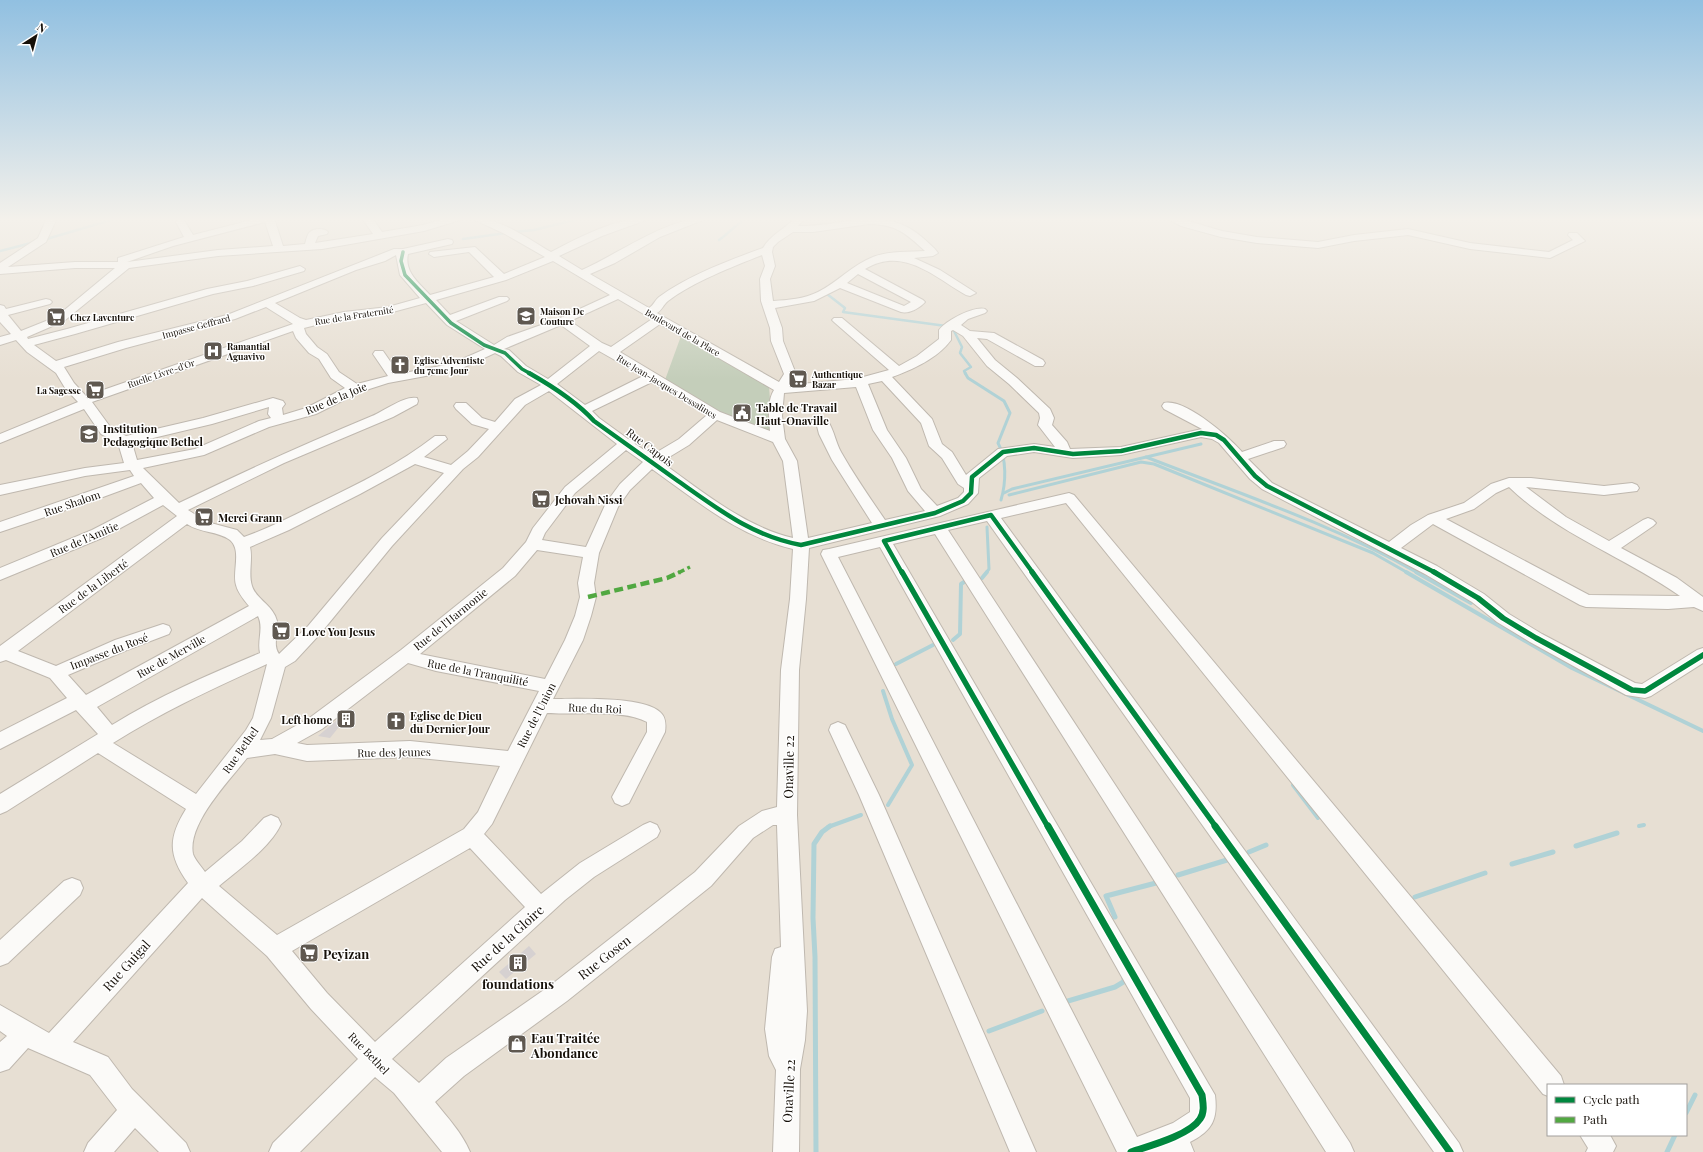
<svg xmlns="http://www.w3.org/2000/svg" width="1703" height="1152" viewBox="0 0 1703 1152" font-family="'Playfair Display',serif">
<rect width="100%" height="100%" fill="#e7dfd3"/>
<polygon fill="#c4ceba" points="681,336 769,387 773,436 722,417 665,380"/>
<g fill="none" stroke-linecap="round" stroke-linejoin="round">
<g stroke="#b0d2d6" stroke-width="2.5">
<polyline points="513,232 534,230 582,218"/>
<polyline points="463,239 506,233"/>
<polyline points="43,240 118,218"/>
<path d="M719,240C729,233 736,224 747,218"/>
<polyline points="0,251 35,242"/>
<polyline points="827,294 845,308 843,312 946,326"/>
<polyline points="952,327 962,347 960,353 971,367 964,371 966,374"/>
</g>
<g stroke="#b0d2d6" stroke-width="3">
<path d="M965,373L968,378L1004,401L1010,413L998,443C1007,459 1006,483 1001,500"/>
<path d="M1146,457C1238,493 1332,524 1418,573"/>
<polyline points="1004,493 1012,489 1201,444"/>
<polyline points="1009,495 1141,462 1154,464 1373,553 1408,573"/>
<polyline points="986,573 989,569 987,527"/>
</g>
<g stroke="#b0d2d6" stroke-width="4">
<polyline points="1406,572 1572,668 1703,731"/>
<polyline points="1416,572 1471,603"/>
<polyline points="982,578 987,572"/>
<polyline points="953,640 960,634 961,584 964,582"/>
<polyline points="896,664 933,645"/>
<polyline points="883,691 892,719 912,765 888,805"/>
<polyline points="1293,785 1318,818"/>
<polyline points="1639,826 1644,825"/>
<polyline points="828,827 861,815"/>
</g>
<g stroke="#b0d2d6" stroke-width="5">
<polyline points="1576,846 1617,833"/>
<polyline points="1249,852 1266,845"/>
<polyline points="1512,864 1553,852"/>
<polyline points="1178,875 1227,860"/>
<polyline points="1415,897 1485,873"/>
<polyline points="1115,917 1106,896 1156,883"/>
<polyline points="1068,1001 1115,987 1125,981 1124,979"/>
<polyline points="989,1031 1042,1011"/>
<polyline points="1686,1113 1695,1095"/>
<polyline points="816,1152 815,957 813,918 814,844 822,832 830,826"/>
<polyline points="1667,1152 1675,1135"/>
</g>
</g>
<g fill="#d6d1d1">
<polygon points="343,715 347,717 330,738 318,736"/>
<polygon points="529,946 536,954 506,979 499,972"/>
</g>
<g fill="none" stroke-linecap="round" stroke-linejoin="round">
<defs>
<g id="minor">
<path d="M47,218H57L46,242L8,267L75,262H118V258L184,237L176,222L181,219L184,220L193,235L259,218H274L283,246L305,244C306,241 307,234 310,232C314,228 325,228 328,232L327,234L318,236L315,243L373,234L362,218H372L382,232L423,225L448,218H462L460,220L424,231L322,249L218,256L129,268L64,321L27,337L28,339L67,329L207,289L247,281L300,266L305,269L304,271L253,286L213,294L75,334L34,345L56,361L118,342L227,315L394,249H403L448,239L452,240L453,242L452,244L408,254C404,272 419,283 430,295L494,277L469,252L434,257L429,254L430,252L475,247L504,274L545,257L505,234L475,220L473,218C501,218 528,239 551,252C580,237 615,218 648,218L646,220L602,236L559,256L582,270C618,254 667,218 705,218L703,220L660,237L615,263L590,274L649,308C654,305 655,300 659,297C687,276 730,260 763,248C770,235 785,229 795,218H805L798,226C844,227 883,203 923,238C928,243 934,247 938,253L933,256L914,258L940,270L976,293L970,296L966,295C933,276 903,246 865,269L923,300L925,302C920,308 909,314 901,312L840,288L814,301L775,308L782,328L783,341L796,374L789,385L856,379L889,370L834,322L832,320L834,318H842L899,366L917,356L939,339V330C946,321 973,306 985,309L987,311L985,313L968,319L961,325L970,331L994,333L1043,360L1045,363L1043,366H1035L987,339L977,338L995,360L1017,378L1050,409L1054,418L1052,425L1067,442L1070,449L1121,447L1202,429L1164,409L1162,406L1164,403C1185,398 1229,437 1242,452L1274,441H1284L1286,444L1284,447L1248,459L1272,483L1389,542L1411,525L1428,515L1464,503L1491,484L1509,478H1531L1604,486L1632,483L1637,485L1639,488L1637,491L1604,495L1526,487L1566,517L1609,541L1643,520L1648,518L1653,520L1656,523L1653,526L1621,548L1677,578L1703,597V611L1694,607L1668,609L1586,607L1580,605L1433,524L1401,548L1437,566L1484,594L1509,614L1542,634L1635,683L1642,684L1697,650L1703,648V663L1651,696L1645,698L1626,695L1530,642L1497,622L1472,602L1425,574L1262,489L1250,479L1219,443L1212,439L1201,437L1121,455L1073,458L1034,452L1007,456L979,478L978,493L968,504L940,516L809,548L806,599L799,670L797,815L807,1011L805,1040L800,1069L799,1152H773L776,1070L769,1056L765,1029L772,957L775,949L781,947L777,825H773L753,838L711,886L567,1001L464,1076L435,1102C448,1118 462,1133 470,1152H442L394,1093L375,1077L300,1152H269L273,1143L358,1059L311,1009L267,956L202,898L73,1042L108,1057L132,1089L186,1143L190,1152H159L135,1128L114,1152H84L88,1143L117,1110L90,1075L28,1048L9,1069L0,1072V1042L7,1036L0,1031V1005L49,1033L188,883C168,855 168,838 186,809L98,753L7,811L0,814V794L98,734L76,710L0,749V732L67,698L50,678L6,660L0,662V646L177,516L163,505L102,538L0,580V568L92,530L154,498L141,483L84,504L0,532V522L134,476L130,470L85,476L0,495V485L85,468L124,463L118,443L101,434L84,409L0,443V434L78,402L65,388L56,373L27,352L16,340L0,345V337L11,334L0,322V305L4,306L6,309L46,299L50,300L52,302L50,304L8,315L21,331L56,317L115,268H75L0,274V263L38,238ZM265,222L273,246L218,250L127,262L173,246ZM869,224C895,224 906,233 925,251C909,252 887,251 873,257C852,265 838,282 818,292C804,299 788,300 773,301L770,279L775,266L772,252L773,247L778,242L793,232H813ZM396,255L400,275L420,298L388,307L344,312L306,320L300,318L275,303L356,270L385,261ZM762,255L765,266L760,279L761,301L770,328L771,341L784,374L779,382L657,313C662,310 663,305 668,301C693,282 732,267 762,255ZM553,261L610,295L558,319L507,337L494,345L456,321L507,301L509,299L507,297H499L450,315L436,300L506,280ZM858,274L911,302L904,306L847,283ZM618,299L652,319L611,347L602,343L570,321ZM426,303L447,325L485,349L451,364L399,374L383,351H375L373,354L388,376L357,384L339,372L327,354L317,347L306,334L304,328L344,318L389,313ZM266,307L293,324L86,396L74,383L64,367L126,348L235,319ZM660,324L774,390C767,401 769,419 770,431L720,412L620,352ZM561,325L590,346L548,379L526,366L509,350L504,349ZM953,330L963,336L987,366L1009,384L1039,413L1040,418L1038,425L1055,447L1034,444L998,449L966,475L952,452L942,444L932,419L892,377C912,370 938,358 951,340V331ZM293,331L296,338L309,353L319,359L331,378L345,388L306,408L283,415L282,408L285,404L283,401L273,398L203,418L126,436L111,428L92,402ZM599,351L643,376L585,405L557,384ZM495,353L501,356L518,372L541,385L515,399L495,422L482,418L466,403H456L454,406L456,409L472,424L489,429L468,451L451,465L424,457L447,439L445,436H435C399,464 360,483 319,503C294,515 270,528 244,537L237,530L207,522L188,510L284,463L393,417L417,404L418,401L417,398C405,395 384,411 372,416C307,443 243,472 179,503L143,468L204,455L269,427L316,414L360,392L388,383L458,370ZM882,381L921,423L929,446L942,458L958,484L964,488V492L958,498L937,506L921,489L906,458L887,430L868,384ZM652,382L707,415L679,439L652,455L635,444L634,440L628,439L599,418L592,411ZM856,387L873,430L892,458L908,491L925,511L885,520C870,498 854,475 841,452C836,443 834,431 829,423H819L817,426L819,434L832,460L872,523L808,538L797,461L785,439L782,416L784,393ZM549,391L617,444L565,487L533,528L526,542L503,568L401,650L308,719L272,739L260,740L271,718L285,667L295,661L320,634L392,546L463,469L478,457L525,405ZM269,407L268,414L271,418L259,421L195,449L137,460L132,443L212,424ZM717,420L773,442L783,461L793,538C743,526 702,491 661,462L689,445ZM626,450L643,462L620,484L606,503L586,547L542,540L545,533L575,493ZM415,464L444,473L382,538L308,626L279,654C272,645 279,631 277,621C273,605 256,599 252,586C248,574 253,559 250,547L289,530L360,494ZM652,469C697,501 738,536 793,549L790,599L781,670L777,807L762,811L739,826L695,872L551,985L446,1058L419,1083L392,1059L565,900L594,877L657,837L660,831L657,825L650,822L643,825L580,863L541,894L484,834L492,824L547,713C574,715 624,709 647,722V732L612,797L615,803L622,806L629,803L665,732C666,725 666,717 660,712C643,696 577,699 553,699L583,640L591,616L596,597L594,583L599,553L618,507L630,490ZM1509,487C1559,535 1625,557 1680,596L1589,595L1446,519L1474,509L1496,493ZM187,524C200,533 218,531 230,540C242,550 232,572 236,585C238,593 244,600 249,606L86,695L68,675L127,650L169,634L171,630L169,626L163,624L115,640L56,666L18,651ZM537,550L583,557L578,583L580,597L575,616L565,640L545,679L420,654L515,576ZM258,616C264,628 257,640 260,653C210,674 159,696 112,725L97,707ZM408,663L436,671L539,691L508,751L410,741L307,745L297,743L322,729ZM267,664L253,718L246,730L196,794L113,743C162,712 214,688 267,664ZM275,754L307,761L410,757L500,766L478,812L464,829L277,935L219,886C239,869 270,848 281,824L278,818L271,815L264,818L242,841L205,872C201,866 195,860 193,854C187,824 229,781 247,758ZM470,848L525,907L375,1042L327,993L292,951Z"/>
<polygon points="1166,218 1178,218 1222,231 1257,237 1318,242 1354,235 1408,229 1470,243 1549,252 1573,240 1568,235 1569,233 1577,233 1585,241 1550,258 1470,249 1408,235 1354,241 1318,248 1257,243 1221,237 1181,226"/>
<path d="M1069,493L1074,495L1561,1076L1564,1085H1548V1096L1543,1094L1066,503L1001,518L1459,1143L1463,1152H1434L987,521L948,530L1350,1143L1354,1152H1326L935,534L893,544L1215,1095C1218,1120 1212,1131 1190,1142L1194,1152H1117L821,554L823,550L829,549ZM880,547L1190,1098V1112L1173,1123L1137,1137L838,557Z"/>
<polygon points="838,722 845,725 879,795 1036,1152 1010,1152 859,795 829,730 831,725"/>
<polygon points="72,878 80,881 83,888 80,895 8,963 0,966 0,940 64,881"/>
<polygon points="1580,1135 1610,1135 1616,1146 1613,1152 1586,1152 1588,1148"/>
</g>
</defs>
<use href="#minor" stroke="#bfb8af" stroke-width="2"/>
<use href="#minor" fill="#fbfaf8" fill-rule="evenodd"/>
<polyline stroke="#51a841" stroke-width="3.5" stroke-dasharray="7 3.5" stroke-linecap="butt" points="678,573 690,567"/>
<polyline stroke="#51a841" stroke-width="4.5" stroke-dasharray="9 4.5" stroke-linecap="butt" points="588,597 667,578 680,572"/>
<defs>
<polyline id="cycleway-far3" points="403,252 401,261 405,275 451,323 484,345 505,353 522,369 531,374"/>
<g id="cycleway-far2">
<path d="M529,373C552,386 576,401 594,421C622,441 650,461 678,481C718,509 752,536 801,545L935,513L963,501L971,493L972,477L1003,452L1034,448L1073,454L1121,451L1201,433L1216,435L1224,440L1255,476L1267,486L1436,573"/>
<polyline points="902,573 884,541 991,515 1033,573"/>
</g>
<g id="cycleway-far1">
<polyline points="902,572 1048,827"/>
<polyline points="1032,572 1216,827"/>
<polyline points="1434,572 1478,598 1503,618 1536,638 1632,690 1645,691 1703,655"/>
</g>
<g id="cycleway">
<path d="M1048,826L1202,1095C1203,1103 1205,1112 1200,1119C1190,1135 1149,1146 1131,1152"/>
<polyline points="1215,826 1450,1152"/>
</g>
</defs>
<use href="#cycleway-far3" stroke="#fff" stroke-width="5"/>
<use href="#cycleway-far2" stroke="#fff" stroke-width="6"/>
<use href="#cycleway-far1" stroke="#fff" stroke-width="8"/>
<use href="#cycleway" stroke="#fff" stroke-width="10"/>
<use href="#cycleway-far3" stroke="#00873e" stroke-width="3.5"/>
<use href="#cycleway-far2" stroke="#00873e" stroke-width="4.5"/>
<use href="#cycleway-far1" stroke="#00873e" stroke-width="5.5"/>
<use href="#cycleway" stroke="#00873e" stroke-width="7"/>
</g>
<linearGradient id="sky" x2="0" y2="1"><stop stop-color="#91c0e1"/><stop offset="0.58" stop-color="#f4f1eb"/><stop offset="1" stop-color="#f4f1eb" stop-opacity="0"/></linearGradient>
<rect width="1703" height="379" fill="url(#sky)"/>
<defs>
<symbol id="school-square" viewBox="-11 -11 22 22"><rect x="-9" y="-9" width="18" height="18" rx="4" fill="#5f5850" stroke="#fff"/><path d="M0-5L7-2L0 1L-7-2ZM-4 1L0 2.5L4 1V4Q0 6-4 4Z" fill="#fff"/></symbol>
<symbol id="supermarket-square" viewBox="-11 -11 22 22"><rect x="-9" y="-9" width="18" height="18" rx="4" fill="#5f5850" stroke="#fff"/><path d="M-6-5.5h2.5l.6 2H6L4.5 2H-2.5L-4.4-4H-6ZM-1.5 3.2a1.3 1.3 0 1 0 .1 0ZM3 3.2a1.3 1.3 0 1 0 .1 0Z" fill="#fff"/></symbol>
<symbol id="hospital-square" viewBox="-11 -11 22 22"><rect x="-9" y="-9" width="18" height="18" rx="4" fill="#5f5850" stroke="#fff"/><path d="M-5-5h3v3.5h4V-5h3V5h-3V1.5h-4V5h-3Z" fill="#fff"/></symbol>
<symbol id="church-square" viewBox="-11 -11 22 22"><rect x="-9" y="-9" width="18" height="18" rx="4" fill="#5f5850" stroke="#fff"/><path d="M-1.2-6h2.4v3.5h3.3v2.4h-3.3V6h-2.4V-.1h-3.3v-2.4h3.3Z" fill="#fff"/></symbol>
<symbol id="civic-square" viewBox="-11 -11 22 22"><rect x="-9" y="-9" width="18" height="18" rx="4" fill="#5f5850" stroke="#fff"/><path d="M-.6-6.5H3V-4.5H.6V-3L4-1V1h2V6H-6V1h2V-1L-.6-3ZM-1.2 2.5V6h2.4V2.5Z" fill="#fff"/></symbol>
<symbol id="building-square" viewBox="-11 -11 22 22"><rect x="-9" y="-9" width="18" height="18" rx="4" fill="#5f5850" stroke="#fff"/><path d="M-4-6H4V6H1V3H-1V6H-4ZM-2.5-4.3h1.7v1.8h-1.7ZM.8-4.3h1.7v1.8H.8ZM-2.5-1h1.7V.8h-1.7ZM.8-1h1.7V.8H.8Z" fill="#fff"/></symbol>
<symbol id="shop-square" viewBox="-11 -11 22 22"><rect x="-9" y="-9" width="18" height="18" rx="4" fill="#5f5850" stroke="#fff"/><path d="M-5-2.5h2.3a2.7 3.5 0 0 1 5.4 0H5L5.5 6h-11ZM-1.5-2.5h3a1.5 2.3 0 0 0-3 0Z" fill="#fff"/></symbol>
</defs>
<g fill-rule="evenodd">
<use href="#school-square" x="515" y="305" width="22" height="22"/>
<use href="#supermarket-square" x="45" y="306" width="22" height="22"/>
<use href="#hospital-square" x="202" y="340" width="22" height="22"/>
<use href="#church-square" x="389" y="354" width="22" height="22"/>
<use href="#supermarket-square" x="787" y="368" width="22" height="22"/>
<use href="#supermarket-square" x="84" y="379" width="22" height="22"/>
<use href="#civic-square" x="731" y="402" width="22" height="22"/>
<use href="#school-square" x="78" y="423" width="22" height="22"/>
<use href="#supermarket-square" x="530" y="488" width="22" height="22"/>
<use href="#supermarket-square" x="193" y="506" width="22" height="22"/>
<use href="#supermarket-square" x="270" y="620" width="22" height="22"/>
<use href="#building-square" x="335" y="708" width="22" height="22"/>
<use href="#church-square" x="385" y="710" width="22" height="22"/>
<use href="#supermarket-square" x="298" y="942" width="22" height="22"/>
<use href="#building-square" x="507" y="952" width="22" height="22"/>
<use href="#shop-square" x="506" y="1033" width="22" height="22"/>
</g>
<g text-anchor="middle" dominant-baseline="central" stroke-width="3" stroke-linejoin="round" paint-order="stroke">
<g font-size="9" font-weight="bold" fill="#161009" stroke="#fff" text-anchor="start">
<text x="540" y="311">Maison De<tspan x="540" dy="10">Couture</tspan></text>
<text x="70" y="317">Chez Laventure</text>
<text x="227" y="346">Ramantial<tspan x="227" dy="10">Aguavivo</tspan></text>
<text x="414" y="360">Eglise Adventiste<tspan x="414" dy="10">du 7eme Jour</tspan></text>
<text x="812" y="374">Authentique<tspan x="812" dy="10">Bazar</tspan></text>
<text x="81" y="390" text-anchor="end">La Sagesse</text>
</g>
<g font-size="9" fill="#161009" stroke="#fff">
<text transform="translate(354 315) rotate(-9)">Rue de la Fraternité</text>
<text transform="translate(196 326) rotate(-15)">Impasse Geffrard</text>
<text transform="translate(683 332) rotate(30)">Boulevard de la Place</text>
<text transform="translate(161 373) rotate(-19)">Ruelle Livre-d'Or</text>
<text transform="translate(667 386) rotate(31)">Rue Jean-Jacques Dessalines</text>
</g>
<g font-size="11" fill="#161009" stroke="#fff">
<text transform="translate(336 398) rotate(-23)">Rue de la Joie</text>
<text transform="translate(650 447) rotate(37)">Rue Capois</text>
<text transform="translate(72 503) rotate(-19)">Rue Shalom</text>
<text transform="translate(84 539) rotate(-23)">Rue de l'Amitie</text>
<text transform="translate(93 586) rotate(-36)">Rue de la Liberté</text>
<text transform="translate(450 619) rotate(-39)">Rue de l'Harmonie</text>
<text transform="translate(109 651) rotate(-21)">Impasse du Rosé</text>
<text transform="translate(171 656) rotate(-29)">Rue de Merville</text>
<text transform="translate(478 672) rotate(11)">Rue de la Tranquilité</text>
<text transform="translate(595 708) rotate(2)">Rue du Roi</text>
<text transform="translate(536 715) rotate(-63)">Rue de l'Union</text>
<text transform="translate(240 750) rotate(-55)">Rue Bethel</text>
<text transform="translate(394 752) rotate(-1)">Rue des Jeunes</text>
<text transform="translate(369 1053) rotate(46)">Rue Bethel</text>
</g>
<g font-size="11" font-weight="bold" fill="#161009" stroke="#fff" text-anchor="start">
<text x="756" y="407">Table de Travail<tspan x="756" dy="13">Haut-Onaville</tspan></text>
<text x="103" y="428">Institution<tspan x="103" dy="13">Pedagogique Bethel</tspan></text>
<text x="555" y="499">Jehovah Nissi</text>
<text x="218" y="517">Merci Grann</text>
<text x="295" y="631">I Love You Jesus</text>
<text x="410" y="715">Eglise de Dieu<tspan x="410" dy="13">du Dernier Jour</tspan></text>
<text x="332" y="719" text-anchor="end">Left home</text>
</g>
<g font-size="13" fill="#161009" stroke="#fff">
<text transform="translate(788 767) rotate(-89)">Onaville 22</text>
<text transform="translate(507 938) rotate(-42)">Rue de la Gloire</text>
<text transform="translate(604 957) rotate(-38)">Rue Gosen</text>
<text transform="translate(126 965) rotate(-48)">Rue Guigal</text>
<text transform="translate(788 1091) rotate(-87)">Onaville 22</text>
</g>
<g font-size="13" font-weight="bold" fill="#161009" stroke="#fff" text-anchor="start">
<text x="323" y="953">Peyizan</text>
<text x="518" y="983" text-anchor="middle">foundations</text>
<text x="531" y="1037">Eau Traitée<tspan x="531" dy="15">Abondance</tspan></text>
</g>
</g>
<rect x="1547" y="1084" width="140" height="52" fill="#ffffff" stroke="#a29f9d"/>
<rect x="1555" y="1097" width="20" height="6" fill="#00873e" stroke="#a29f9d"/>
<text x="1583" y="1104" font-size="12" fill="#161009">Cycle path</text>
<rect x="1555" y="1117" width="20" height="6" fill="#51a841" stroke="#a29f9d"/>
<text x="1583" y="1124" font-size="12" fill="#161009">Path</text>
<g transform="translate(36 36) rotate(36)" stroke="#ffffff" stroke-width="3" paint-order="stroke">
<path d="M0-3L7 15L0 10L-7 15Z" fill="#161009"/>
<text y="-6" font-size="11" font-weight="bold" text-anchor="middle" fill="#161009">N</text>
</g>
</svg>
